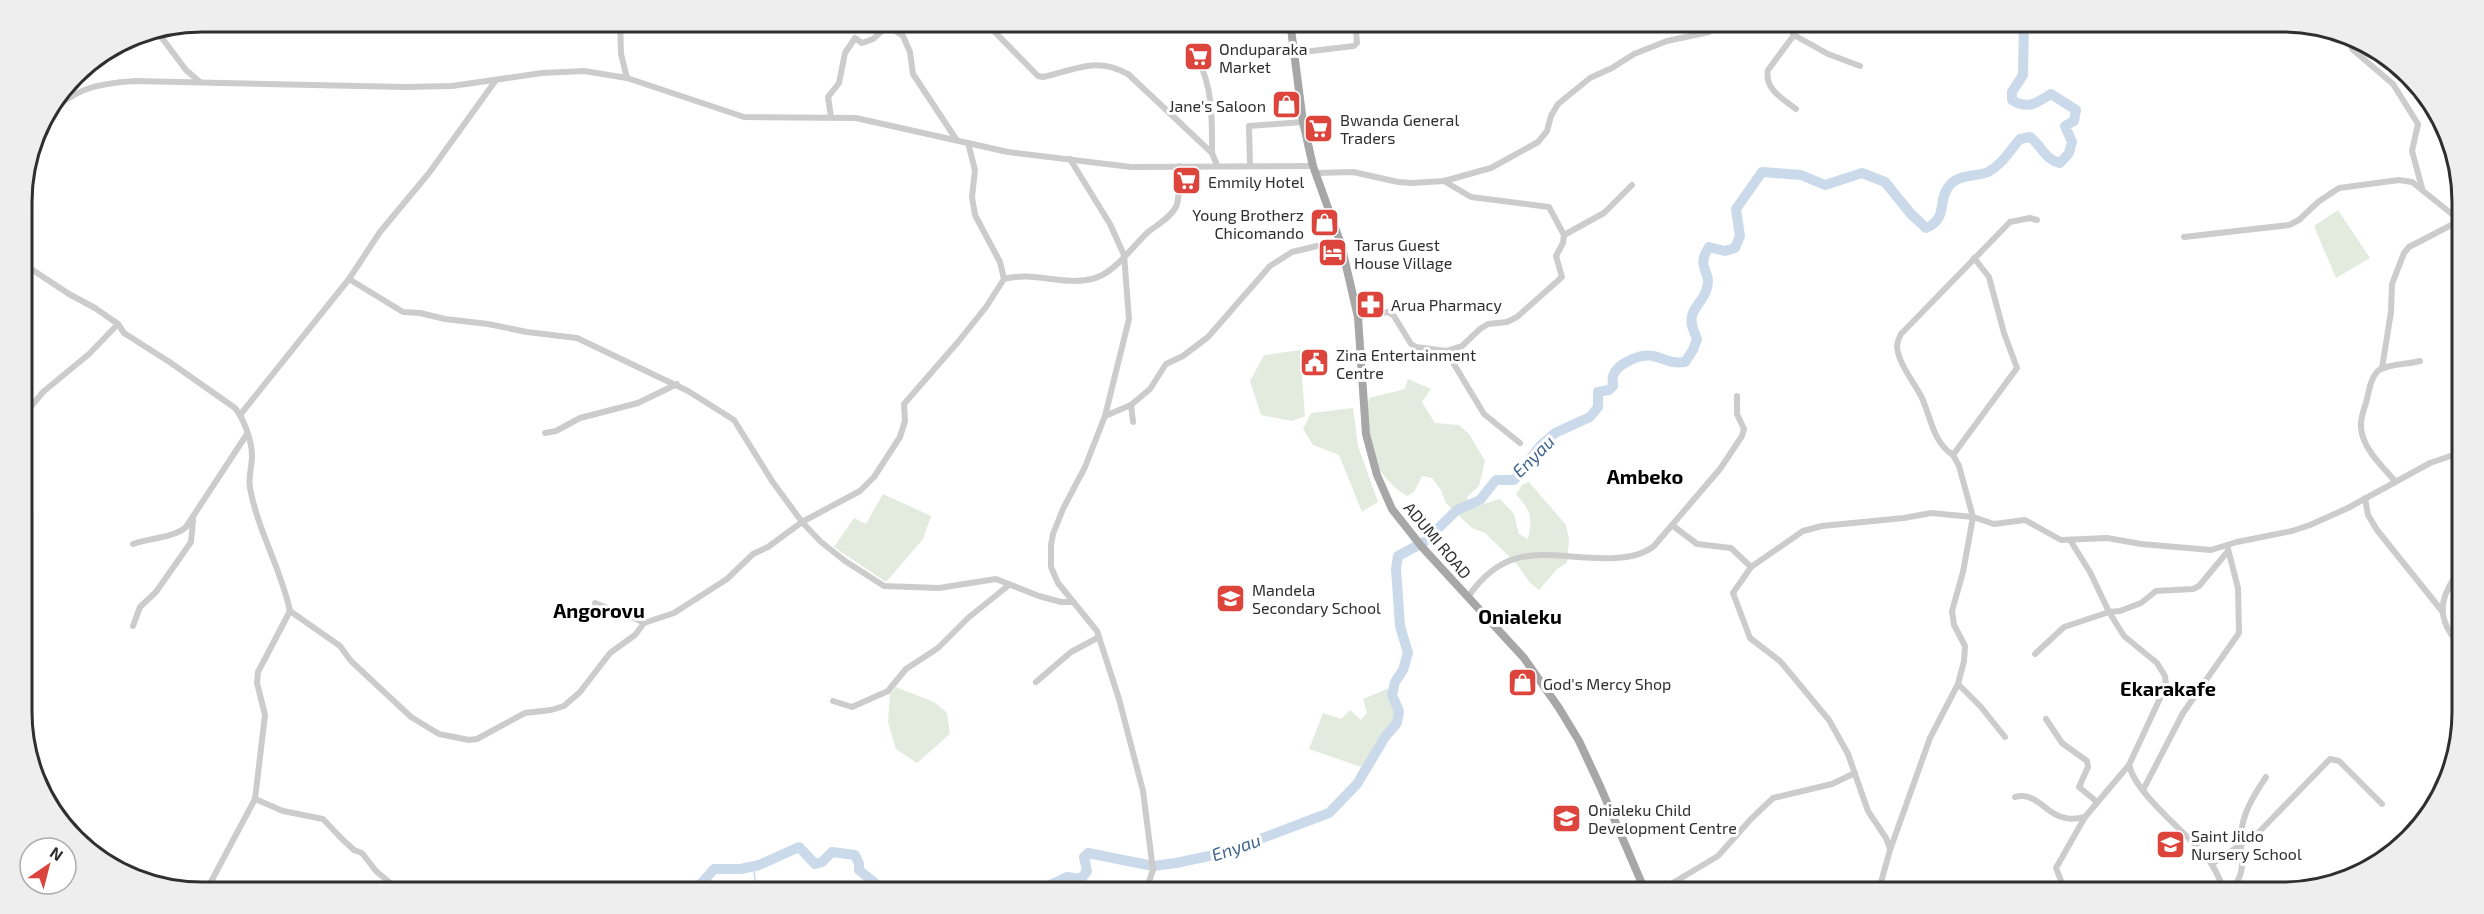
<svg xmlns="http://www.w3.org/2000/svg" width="2484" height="914" viewBox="0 0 2484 914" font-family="'Exo 2',sans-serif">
<rect width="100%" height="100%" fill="#fff"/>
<g fill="#e3ebde">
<polygon points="2338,210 2370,258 2336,278 2314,226"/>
<polygon points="1300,350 1305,416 1292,421 1261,415 1250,381 1264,355"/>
<path d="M1408,379L1431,389L1422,402L1435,423L1459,425L1469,434L1485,461L1479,486L1467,497L1470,508L1500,499L1514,514L1519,534L1528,539C1533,516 1531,512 1516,494L1522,485L1529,482L1566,525L1569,540L1567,563L1557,569L1539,590L1530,583L1517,564L1485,533L1472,528L1446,503L1441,490L1432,478L1422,476L1414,492L1407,496C1378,477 1372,460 1369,427C1368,417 1366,408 1369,398L1405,389Z"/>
<polygon points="1353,408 1358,446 1378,502 1362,512 1339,455 1313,445 1303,429 1311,413"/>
<polygon points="883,494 931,516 923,539 886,582 834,547 854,518 866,524"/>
<polygon points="896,687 934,702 947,713 950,734 917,763 896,749 888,722 890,694"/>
<polygon points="1389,688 1395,710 1392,722 1381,735 1364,768 1309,749 1323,713 1341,719 1350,710 1361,720 1367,713 1363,699"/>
</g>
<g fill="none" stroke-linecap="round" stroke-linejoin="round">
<polyline stroke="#cbdaea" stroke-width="1.5" points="757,893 754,872 759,865"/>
<g stroke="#cbdaea" stroke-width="10">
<polyline points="693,893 714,869 741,869 759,865 799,847 815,864 822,862 832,852 855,855 859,864 859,870 887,893"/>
<polyline points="917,893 929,893"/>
<path d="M1033,893L1067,877L1081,879L1087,871L1084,857L1088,853L1153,866L1176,863L1223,853L1329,813L1357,784L1385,737L1397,723L1399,711L1392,695L1395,682L1403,670L1408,653L1400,626L1396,569L1398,556L1424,542L1457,510L1480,500L1496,480H1514L1540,446L1555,433L1590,417L1598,407V392L1609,390L1613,386C1613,383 1612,379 1613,376C1616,364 1641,353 1653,356C1667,359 1669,364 1685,362L1693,350L1697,339C1694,331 1690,325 1692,316C1694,307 1703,300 1706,291C1714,270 1694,270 1709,247L1725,251L1735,248L1740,236L1736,209L1762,172L1801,175L1825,185L1862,173L1885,182L1911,214L1926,228C1949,218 1937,200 1949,186C1958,174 1976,177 1988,172C2002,165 2010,150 2020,139L2030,137C2042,146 2045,160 2060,163L2069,153L2072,142L2065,126L2074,121L2076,110L2051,94C2036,103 2028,110 2012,100V92L2023,75L2024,21"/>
</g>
<g stroke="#ccc" stroke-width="6">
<polyline points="620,21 621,54 627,78"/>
<polyline points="881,21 903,36 910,52 913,74 956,139"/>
<path d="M984,21L1038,76L1043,77C1076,70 1095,56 1128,74L1212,153L1217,165"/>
<polyline points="1786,21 1794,35 1828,54 1860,66"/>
<polyline points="1604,29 1606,21"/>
<polyline points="156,30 186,70 200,82"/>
<path d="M1794,35L1768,70C1764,89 1783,99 1796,109"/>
<polyline points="2351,38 2352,49 2393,84 2418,124 2412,151 2422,188"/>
<polyline points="1295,53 1354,46 1357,43 1355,21"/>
<path d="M1198,59C1213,89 1212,119 1212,153"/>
<path d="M46,113C81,88 93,84 135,81L405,87L452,86L542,73L584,71L627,78L744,117L856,118L1008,152L1131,167L1313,166"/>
<polyline points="831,117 828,97 839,83 845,53 855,38 862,43 873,39 883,30 880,21"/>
<polyline points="968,143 975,170 972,197 975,215 1000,262 1004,279"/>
<polyline points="1070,159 1110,224 1124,255 1129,319 1105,416 1085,467 1063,509 1053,534 1051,545 1051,567 1058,583 1097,631 1119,699 1143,791 1153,870 1145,893"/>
<polyline points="1250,166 1249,126 1303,122"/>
<polyline points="1316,173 1353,172 1398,182 1412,183 1444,181 1491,168 1538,142 1547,131 1551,116 1558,104 1590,78 1612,68 1634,54 1667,41 1709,32 1727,21"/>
<polyline points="1444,181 1471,197 1549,207 1564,235"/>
<polyline points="2184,237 2289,225 2299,220 2318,202 2339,188 2399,180 2412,182 2462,222"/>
<polyline points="1974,258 1989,277 2004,333 2017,368 1953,455 1959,466 1973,517 1994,524 2025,520 2061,540 2107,538 2141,544 2211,550 2237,542 2292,531 2310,525 2348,508 2430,463 2462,452"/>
<path d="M22,263L69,294L95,308L118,324L124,333L171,363L235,408C244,419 252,441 252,456C252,466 248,477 250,488C258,531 281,569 290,611L340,646L351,661L411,717L439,734L469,740L477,739L525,713L551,710L564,706L580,692L610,653L635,635L644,623L674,613L727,579L753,554L768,547L802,522L860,491L874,477L900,437L905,421L904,404L958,342L986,307L1004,279C1033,271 1063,286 1092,279C1114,274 1132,247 1148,232C1158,224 1170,218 1176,207C1181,196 1178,178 1179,166"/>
<polyline points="349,279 403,312 420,313 445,319 488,324 527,332 577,338 688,391 734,420 772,481 802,522 821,542 845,561 884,586 939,588 996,579 1039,596 1061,602 1072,602"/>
<polyline points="1358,317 1388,312 1394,316 1411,344 1416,347 1446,351 1462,346 1480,329 1488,324 1507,322 1517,317 1562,277 1556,256 1563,243 1564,235 1604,213 1632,185"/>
<polyline points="1446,351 1484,414 1520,443"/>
<polyline points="2382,368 2391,312 2392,284 2404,253 2409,247 2459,221"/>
<polyline points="1131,405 1133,422"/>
<polyline points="240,415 349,279 380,232 429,173 496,80"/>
<polyline points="23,416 43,392 89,354 118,324"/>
<polyline points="1105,416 1131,405 1150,389 1166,364 1183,356 1208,337 1270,266 1292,252 1317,246"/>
<polyline points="545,433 556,431 580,418 638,403 677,384"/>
<path d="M1953,455C1933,442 1931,418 1922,398C1914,382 1899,365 1897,347C1897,342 1899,338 1901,334L2010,222L2030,218L2037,220"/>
<path d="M2395,481C2382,466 2362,448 2361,427C2360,417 2365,408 2367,399C2369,390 2371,377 2379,370C2389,364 2409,364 2420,361"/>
<polyline points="2365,498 2368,515 2377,530 2442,611"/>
<polyline points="1672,525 1697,544 1731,548 1751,567 1803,531 1822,526 1904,518 1931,513 1973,517 1963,572 1952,611 1954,625 1965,646 1964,661 1958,684 1930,738 1890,850 1878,893"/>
<polyline points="2070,540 2090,572 2109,612 2120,611 2141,603 2156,591 2193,589 2199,586 2228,551"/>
<path d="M133,544C149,538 174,538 186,527L247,434"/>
<polyline points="1751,567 1733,593 1750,638 1780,661 1829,720 1848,754 1868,811 1886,838 1890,849"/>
<path d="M2463,567C2438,596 2434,620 2463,648"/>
<path d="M1468,597C1510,535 1554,561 1615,558C1630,557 1642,555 1654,546L1720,469L1742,436L1744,429L1737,414V396"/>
<path d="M595,603C612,611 629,614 644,623"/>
<polyline points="290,611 258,672 257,683 265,715 255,799 283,811 323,819 342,839 354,850 362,853 376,871 402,893"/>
<polyline points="133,626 140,607 156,592 191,542 193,520"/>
<path d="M2035,654L2064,627L2109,612L2124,636L2157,663L2165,676L2166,686L2162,694L2129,765C2136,794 2183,830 2203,853C2214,864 2219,879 2226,893"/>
<polyline points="1036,682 1071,652 1099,637"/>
<polyline points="1958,684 1981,707 2005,737"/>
<polyline points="833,701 852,707 888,691 906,669 938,648 968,618 1009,585"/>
<polyline points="2046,719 2062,743 2087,761 2088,767 2079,787 2097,802"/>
<polyline points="2143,790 2183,713 2239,633 2238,588 2227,545"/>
<path d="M2015,797C2037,791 2045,815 2066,818C2072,820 2079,818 2085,817"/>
<polyline points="2212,864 2258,833 2330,759 2339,761 2382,804"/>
<polyline points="205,893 255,799"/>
<polyline points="1656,893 1718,856 1751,819 1773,798 1832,784 1855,773"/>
<polyline points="2066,893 2056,868 2085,817 2129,765"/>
<path d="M2230,893C2252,864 2236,856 2242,827C2245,809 2256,792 2266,777"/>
<polyline points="2294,893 2299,886"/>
</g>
<polyline stroke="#a7a7a7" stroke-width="8" points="1290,21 1303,122 1313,166 1341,244 1358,317 1366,434 1377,475 1392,509 1422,547 1524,658 1559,708 1579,741 1600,786 1646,893"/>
</g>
<defs>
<symbol id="supermarket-square" viewBox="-11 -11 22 22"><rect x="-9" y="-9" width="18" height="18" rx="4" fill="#dc443c" stroke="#fff"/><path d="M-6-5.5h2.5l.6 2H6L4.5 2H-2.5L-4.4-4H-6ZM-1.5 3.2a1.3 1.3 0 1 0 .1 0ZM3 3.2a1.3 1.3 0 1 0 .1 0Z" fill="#fff"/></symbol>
<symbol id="shop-square" viewBox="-11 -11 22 22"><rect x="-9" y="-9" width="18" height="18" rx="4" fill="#dc443c" stroke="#fff"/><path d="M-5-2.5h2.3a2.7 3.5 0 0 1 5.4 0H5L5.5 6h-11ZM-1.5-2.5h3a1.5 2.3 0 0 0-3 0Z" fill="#fff"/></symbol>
<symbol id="hotel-square" viewBox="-11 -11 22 22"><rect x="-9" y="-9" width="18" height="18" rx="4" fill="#dc443c" stroke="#fff"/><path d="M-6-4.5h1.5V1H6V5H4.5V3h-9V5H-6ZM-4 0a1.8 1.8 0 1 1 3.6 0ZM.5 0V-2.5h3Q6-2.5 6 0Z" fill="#fff"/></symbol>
<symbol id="pharmacy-square" viewBox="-11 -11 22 22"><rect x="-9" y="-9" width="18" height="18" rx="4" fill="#dc443c" stroke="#fff"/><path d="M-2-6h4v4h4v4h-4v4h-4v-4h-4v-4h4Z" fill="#fff"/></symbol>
<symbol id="civic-square" viewBox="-11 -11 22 22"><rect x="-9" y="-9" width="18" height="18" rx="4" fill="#dc443c" stroke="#fff"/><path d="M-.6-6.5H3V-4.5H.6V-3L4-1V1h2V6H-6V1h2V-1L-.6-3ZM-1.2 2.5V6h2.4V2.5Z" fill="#fff"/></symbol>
<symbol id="school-square" viewBox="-11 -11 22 22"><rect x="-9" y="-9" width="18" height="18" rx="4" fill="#dc443c" stroke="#fff"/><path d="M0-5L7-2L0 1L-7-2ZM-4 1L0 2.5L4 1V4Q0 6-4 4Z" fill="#fff"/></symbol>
</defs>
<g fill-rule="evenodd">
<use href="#supermarket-square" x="1182" y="40" width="33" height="33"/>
<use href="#shop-square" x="1270" y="88" width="33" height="33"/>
<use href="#supermarket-square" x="1302" y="112" width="33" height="33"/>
<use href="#supermarket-square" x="1170" y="164" width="33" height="33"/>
<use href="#shop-square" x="1308" y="206" width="33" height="33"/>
<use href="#hotel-square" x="1316" y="236" width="33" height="33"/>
<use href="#pharmacy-square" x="1354" y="288" width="33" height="33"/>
<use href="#civic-square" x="1298" y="346" width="33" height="33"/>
<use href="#school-square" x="1214" y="582" width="33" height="33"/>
<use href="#shop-square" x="1506" y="666" width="33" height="33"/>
<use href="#school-square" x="1550" y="802" width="33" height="33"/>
<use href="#school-square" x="2154" y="828" width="33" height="33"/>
</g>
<g text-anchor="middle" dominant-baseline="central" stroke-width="6" stroke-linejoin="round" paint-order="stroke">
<g font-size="16" fill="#2f2f2f" stroke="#fff" text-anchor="start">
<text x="1219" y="48">Onduparaka<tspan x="1219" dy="18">Market</tspan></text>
<text x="1266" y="105" text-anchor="end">Jane's Saloon</text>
<text x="1340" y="119">Bwanda General<tspan x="1340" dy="18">Traders</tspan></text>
<text x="1208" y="181">Emmily Hotel</text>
<text x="1304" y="214" text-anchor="end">Young Brotherz<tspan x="1304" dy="18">Chicomando</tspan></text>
<text x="1354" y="244">Tarus Guest<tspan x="1354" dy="18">House Village</tspan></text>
<text x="1391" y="304">Arua Pharmacy</text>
<text x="1336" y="354">Zina Entertainment<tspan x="1336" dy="18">Centre</tspan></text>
<text x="1252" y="589">Mandela<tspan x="1252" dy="18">Secondary School</tspan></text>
<text x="1543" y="683">God's Mercy Shop</text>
<text x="1588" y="809">Onialeku Child<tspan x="1588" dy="18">Development Centre</tspan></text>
<text x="2191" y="835">Saint Jildo<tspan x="2191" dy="18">Nursery School</tspan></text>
</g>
<g font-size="16" fill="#2f2f2f" stroke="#fff">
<text transform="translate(1438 540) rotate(50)">ADUMI ROAD</text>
</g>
<g font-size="18" font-style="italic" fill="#41668d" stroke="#fff">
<text transform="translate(1533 456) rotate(-45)">Enyau</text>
<text transform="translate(1236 847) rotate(-19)">Enyau</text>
</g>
<g font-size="20" font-weight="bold" fill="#000" stroke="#fff">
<text x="1645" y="476">Ambeko</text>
<text x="599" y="610">Angorovu</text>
<text x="1520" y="616">Onialeku</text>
<text x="2168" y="688">Ekarakafe</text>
</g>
</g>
<path d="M0 0H2484V914H0ZM202 32H2282A170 170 0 0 1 2452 202V712A170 170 0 0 1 2282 882H202A170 170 0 0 1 32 712V202A170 170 0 0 1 202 32Z" fill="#eee" fill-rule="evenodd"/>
<path fill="none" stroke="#2f2f2f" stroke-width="3" d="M202 32H2282A170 170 0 0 1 2452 202V712A170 170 0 0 1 2282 882H202A170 170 0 0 1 32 712V202A170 170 0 0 1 202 32Z"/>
<g transform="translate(48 866) rotate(35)"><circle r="28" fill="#ffffff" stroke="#acacac" stroke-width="1.5"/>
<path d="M0-4.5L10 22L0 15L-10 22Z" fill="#dc443c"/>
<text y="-9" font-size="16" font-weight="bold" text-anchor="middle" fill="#2f2f2f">N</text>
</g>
</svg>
